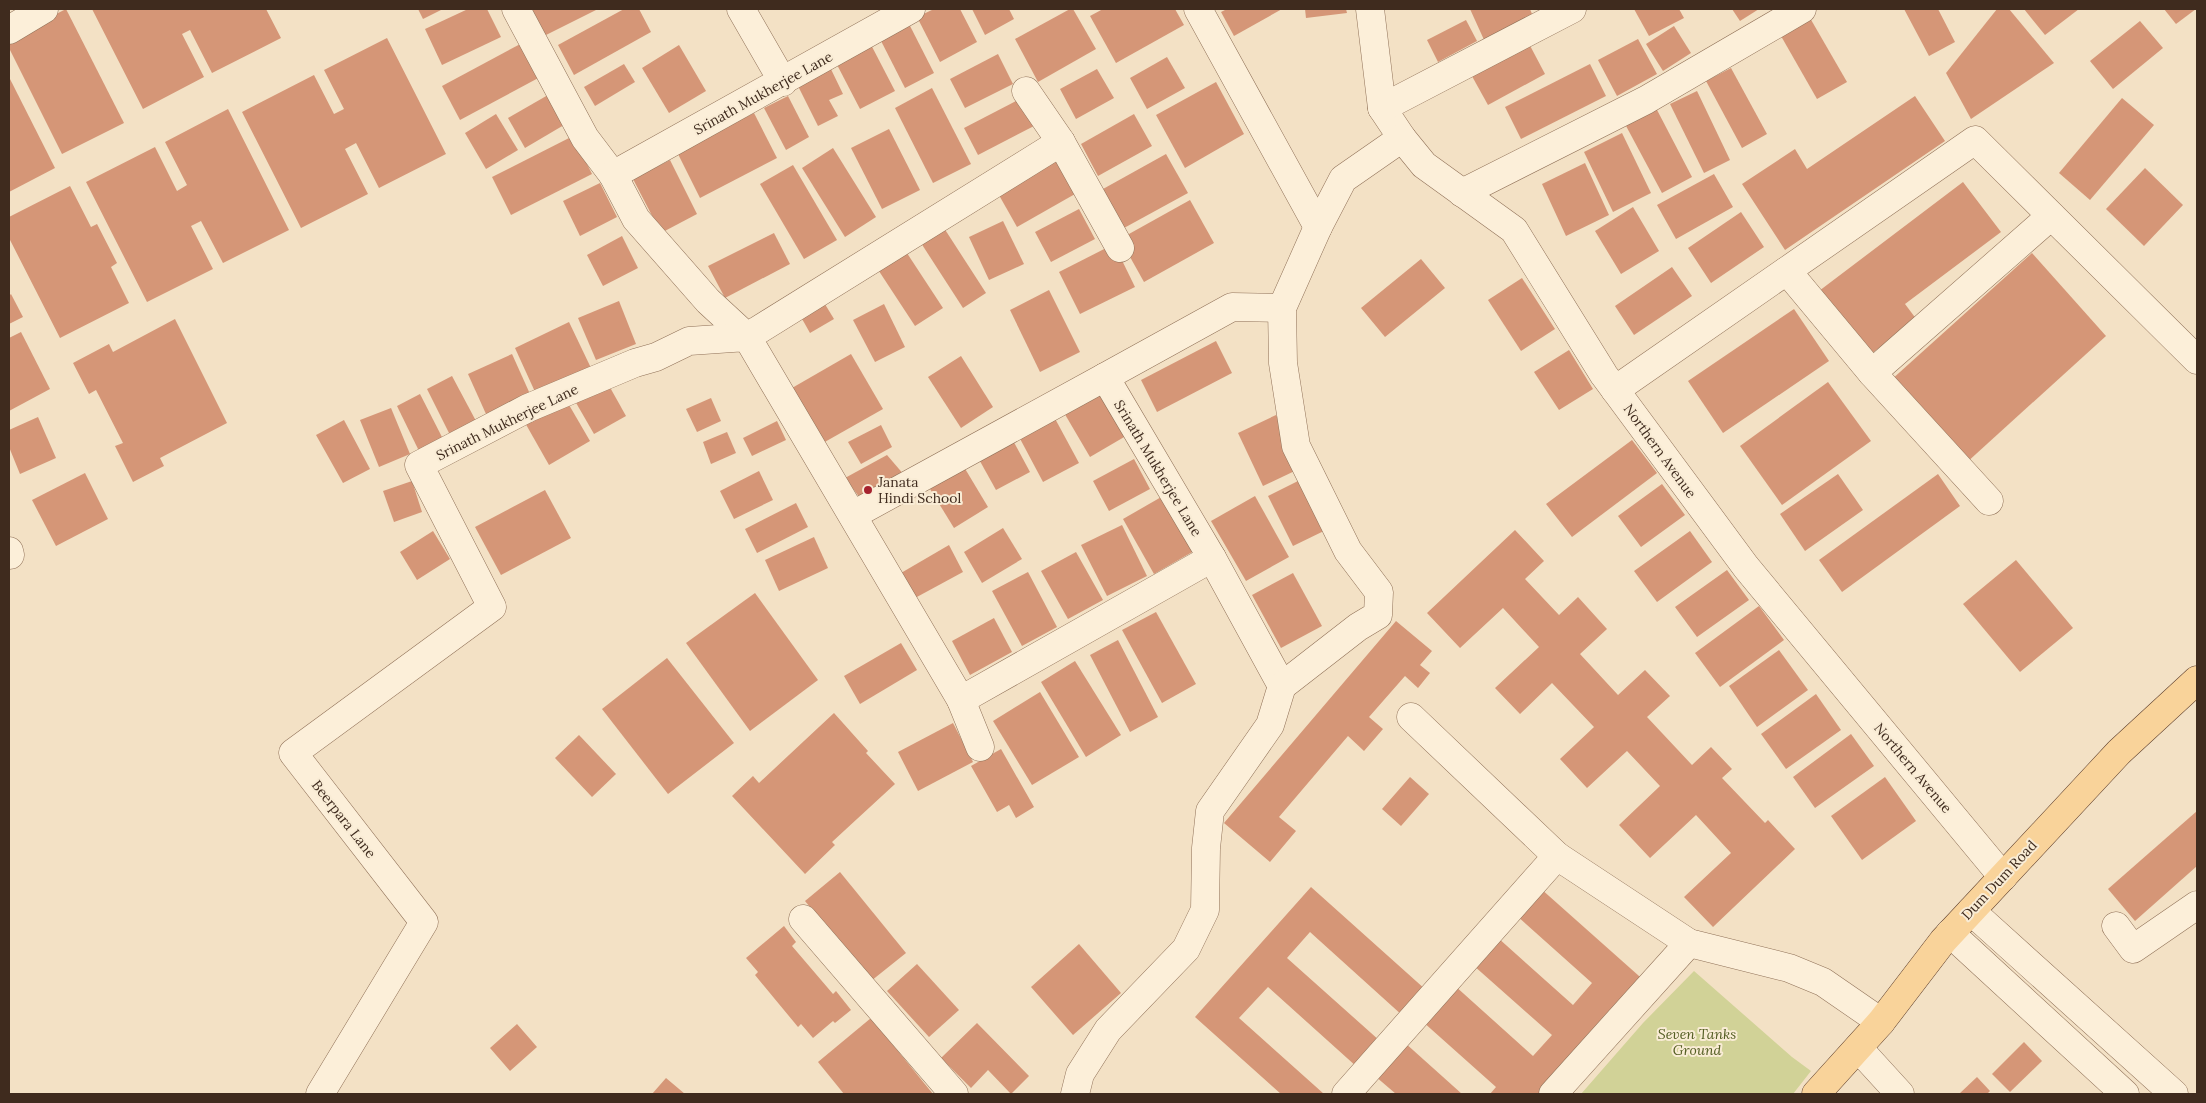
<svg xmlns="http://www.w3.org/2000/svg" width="2206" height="1103" viewBox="0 0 2206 1103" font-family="Lora,serif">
<rect width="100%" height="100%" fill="#f3e1c5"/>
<polygon fill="#d1d297" points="1694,971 1792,1057 1811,1071 1793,1094 1581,1094 1643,1023"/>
<g fill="#d59677">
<polygon points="66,9 124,123 62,154 9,48 9,38"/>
<polygon points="92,9 266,9 281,38 212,73 190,30 182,34 204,77 143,109"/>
<polygon points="418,9 443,9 423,19"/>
<polygon points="468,9 487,9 501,37 442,65 425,29"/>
<polygon points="530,9 598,9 544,36"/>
<polygon points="624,9 639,9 651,32 574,75 558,45"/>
<polygon points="934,9 960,9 977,42 940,62 917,17"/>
<polygon points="972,9 1009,9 1014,19 985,35"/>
<polygon points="1070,9 1073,9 1096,49 1038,82 1015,39"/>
<polygon points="1103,9 1175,9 1184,25 1116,63 1090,16"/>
<polygon points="1227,9 1282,9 1234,36 1221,12"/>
<polygon points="1305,9 1346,9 1347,13 1306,18"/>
<polygon points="1470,9 1530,9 1534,19 1485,42"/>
<polygon points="1634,9 1679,9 1684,18 1649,36"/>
<polygon points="1732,9 1759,9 1740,21"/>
<polygon points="1904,9 1938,9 1955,42 1929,56"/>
<polygon points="1997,9 2009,9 2054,63 1971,119 1946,73"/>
<polygon points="2024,9 2079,9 2045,35"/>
<polygon points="2164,9 2196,9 2176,24"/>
<polygon points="1810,18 1847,82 1817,99 1781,36"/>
<polygon points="907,20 934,73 905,88 878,35"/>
<polygon points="1466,20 1477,41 1438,62 1427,40"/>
<polygon points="2140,21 2163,48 2113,89 2090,61"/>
<polygon points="1674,26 1691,53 1663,71 1646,44"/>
<polygon points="387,38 446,154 379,188 356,143 345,149 368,194 301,228 242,112 314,75 334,114 344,109 324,70"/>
<polygon points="1526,38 1545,74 1488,105 1468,69"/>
<polygon points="868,39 895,91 860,109 833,57"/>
<polygon points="1638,39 1657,74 1617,96 1598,60"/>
<polygon points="524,42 542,76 460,120 442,86"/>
<polygon points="679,45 706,91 669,113 642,68"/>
<polygon points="998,54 1013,84 965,108 950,79"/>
<polygon points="1167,57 1185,88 1147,109 1130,78"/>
<polygon points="828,63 843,94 829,100 838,116 818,126 795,80"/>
<polygon points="624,64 635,82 595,106 584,87"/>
<polygon points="1590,64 1606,96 1521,139 1505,107"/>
<polygon points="1731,68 1767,134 1742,148 1706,81"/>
<polygon points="1097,69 1114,98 1076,119 1060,89"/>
<polygon points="9,77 55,168 9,192"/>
<polygon points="1216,82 1244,134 1185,168 1156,115"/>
<polygon points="932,88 971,164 933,183 895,108"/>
<polygon points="1697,91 1730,160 1704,173 1670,104"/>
<polygon points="548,95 564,125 525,148 508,118"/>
<polygon points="788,96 809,137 786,150 764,108"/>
<polygon points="1915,96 1945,141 1785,250 1742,184 1795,149 1807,169"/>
<polygon points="2122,98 2154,125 2090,200 2059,173"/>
<polygon points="1020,99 1034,126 978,155 964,128"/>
<polygon points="1656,108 1692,177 1662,193 1625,124"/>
<polygon points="228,109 289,230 223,263 201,221 191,226 213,269 147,302 86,182 155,147 177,191 187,185 165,142"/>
<polygon points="754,113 777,158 700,198 677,152"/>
<polygon points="496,114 518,150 486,169 465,133"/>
<polygon points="1134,114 1152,146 1098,176 1081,144"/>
<polygon points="889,129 920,190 882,209 851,148"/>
<polygon points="1622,133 1651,193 1613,212 1584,152"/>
<polygon points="573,136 592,174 511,215 492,177"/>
<polygon points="833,148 876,217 845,237 802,168"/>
<polygon points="1166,154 1188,193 1124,228 1103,189"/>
<polygon points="1053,155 1075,194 1017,227 995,188"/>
<polygon points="670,160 697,214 661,233 633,179"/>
<polygon points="1585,163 1609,215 1566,236 1542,184"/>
<polygon points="793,165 837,240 804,259 760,184"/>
<polygon points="2145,168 2183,205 2144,246 2106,209"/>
<polygon points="1714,174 1733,207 1676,239 1657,205"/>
<polygon points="1963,182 2001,232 1905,304 1917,320 1868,356 1819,291"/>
<polygon points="600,183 617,217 580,236 563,201"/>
<polygon points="70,186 91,227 97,224 117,263 111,267 129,303 60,338 9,238 9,217"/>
<polygon points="1190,200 1214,243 1144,282 1120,239"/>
<polygon points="1633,207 1659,251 1621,274 1595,231"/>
<polygon points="1079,209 1095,239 1051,262 1035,232"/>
<polygon points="1741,212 1764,247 1711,283 1688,248"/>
<polygon points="1003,221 1024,264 989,280 969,237"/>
<polygon points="944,228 986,293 963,308 921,243"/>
<polygon points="774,233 790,264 725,298 708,266"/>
<polygon points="622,236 638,268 603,286 587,255"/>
<polygon points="1114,244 1135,287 1080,314 1059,272"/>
<polygon points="903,247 943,308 915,326 875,265"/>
<polygon points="2032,253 2106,336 1965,464 1890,381"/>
<polygon points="1421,259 1445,288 1385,337 1361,308"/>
<polygon points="1672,267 1692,296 1634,335 1615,306"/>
<polygon points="1522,278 1555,329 1521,351 1488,300"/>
<polygon points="1049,290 1080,352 1040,372 1010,310"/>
<polygon points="11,294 23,317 9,324 9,296"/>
<polygon points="820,296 834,319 810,333 797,310"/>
<polygon points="619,301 636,344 596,360 578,318"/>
<polygon points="884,304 905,347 875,362 853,320"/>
<polygon points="1794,309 1829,361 1723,433 1688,381"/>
<polygon points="175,319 227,423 160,458 164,466 133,482 115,446 123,443 96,390 89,394 73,363 109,344 113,352"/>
<polygon points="569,322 591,368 536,394 515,348"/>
<polygon points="21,332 50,389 9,411 9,338"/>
<polygon points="1216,341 1232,373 1157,412 1141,380"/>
<polygon points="1569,350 1593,389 1559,410 1534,372"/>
<polygon points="512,354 530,394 486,414 468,374"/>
<polygon points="851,354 883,409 823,443 792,388"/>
<polygon points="961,356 993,407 961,428 928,377"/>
<polygon points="452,376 476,421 450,435 427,389"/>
<polygon points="607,382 626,416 594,434 575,401"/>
<polygon points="1828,382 1871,441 1782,505 1740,446"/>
<polygon points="1103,387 1131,433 1090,457 1063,411"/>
<polygon points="420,394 443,439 419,451 397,406"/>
<polygon points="565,398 590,441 549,465 524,421"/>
<polygon points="711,398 721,421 697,432 686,409"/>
<polygon points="391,408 410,454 379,467 360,420"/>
<polygon points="1052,413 1079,463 1043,482 1017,433"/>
<polygon points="1276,415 1301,468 1263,486 1238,433"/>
<polygon points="38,417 56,458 20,474 9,447 9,430"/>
<polygon points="344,420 370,469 343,483 316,435"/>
<polygon points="777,421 786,440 752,456 743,438"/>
<polygon points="881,425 892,447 861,464 848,442"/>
<polygon points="727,432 736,453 711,464 703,442"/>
<polygon points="1010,435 1030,472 996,490 976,454"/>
<polygon points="1632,440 1657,473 1572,537 1546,504"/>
<polygon points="887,455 905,476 863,502 845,478"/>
<polygon points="1134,459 1150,489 1109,511 1093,481"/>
<polygon points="964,467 988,507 954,528 930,489"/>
<polygon points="759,471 773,500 734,519 720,491"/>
<polygon points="85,473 108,519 56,546 32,500"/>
<polygon points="1838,474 1863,510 1805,551 1780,514"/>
<polygon points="1938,474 1960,506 1842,592 1819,560"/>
<polygon points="1304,478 1328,529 1293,546 1268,496"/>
<polygon points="412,481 422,512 394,522 383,491"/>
<polygon points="1662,484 1685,515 1641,547 1618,516"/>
<polygon points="545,490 571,538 501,575 475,527"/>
<polygon points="1163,496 1194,551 1154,574 1123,519"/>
<polygon points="1255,496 1289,557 1246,581 1211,521"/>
<polygon points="796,503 808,527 757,553 745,529"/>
<polygon points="1122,525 1147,576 1107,596 1081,545"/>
<polygon points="1003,528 1022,559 982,583 964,552"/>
<polygon points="1515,530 1544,561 1525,579 1559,615 1578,597 1607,629 1580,654 1618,695 1645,670 1670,696 1647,717 1692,765 1711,747 1732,769 1722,778 1765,823 1768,820 1795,849 1713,927 1684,897 1731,853 1696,815 1650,858 1619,825 1660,786 1627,751 1587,788 1560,759 1594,727 1552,683 1520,714 1495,688 1539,647 1503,608 1460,648 1427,613"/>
<polygon points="433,531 450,559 417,580 400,552"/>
<polygon points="1690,531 1712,562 1657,602 1634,571"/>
<polygon points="814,537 828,568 779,591 765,560"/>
<polygon points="949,545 963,572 915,598 901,573"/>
<polygon points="1076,552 1103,600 1068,619 1041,571"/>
<polygon points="2016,560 2073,628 2020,672 1963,604"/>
<polygon points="1727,570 1749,600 1697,637 1675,607"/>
<polygon points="1028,572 1057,627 1022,646 992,591"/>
<polygon points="1293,573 1322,626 1281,648 1252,595"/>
<polygon points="755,593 818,680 750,731 686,643"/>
<polygon points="1759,606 1784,640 1720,687 1695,653"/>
<polygon points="1156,612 1196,684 1162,703 1122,630"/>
<polygon points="994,618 1012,652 970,675 952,641"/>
<polygon points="1396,621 1432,651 1420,665 1430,673 1418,688 1405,676 1369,717 1383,729 1364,751 1348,736 1279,817 1296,831 1270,862 1224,823"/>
<polygon points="1118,640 1158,717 1130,732 1090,655"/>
<polygon points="901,643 917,670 860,704 844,676"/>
<polygon points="1779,650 1808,690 1757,727 1729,686"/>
<polygon points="667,658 734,743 668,794 602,709"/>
<polygon points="1075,661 1121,735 1086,757 1041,682"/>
<polygon points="1040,692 1079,757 1032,785 993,721"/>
<polygon points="1816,694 1841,730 1786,769 1761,734"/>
<polygon points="834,713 868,751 866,753 895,784 832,842 835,845 805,874 732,796 753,776 759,783"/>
<polygon points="953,723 973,762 918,791 898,752"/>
<polygon points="1851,734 1874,766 1815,808 1793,777"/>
<polygon points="579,735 616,774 592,797 555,758"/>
<polygon points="1001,749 1034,807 1016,818 1009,805 997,812 971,766"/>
<polygon points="1410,777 1429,794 1401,826 1382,809"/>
<polygon points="1885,777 1916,821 1862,860 1831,816"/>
<polygon points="2197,811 2197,866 2135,921 2108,889"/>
<polygon points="840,872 906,953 871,981 805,901"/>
<polygon points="1311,887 1426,990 1403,1016 1310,932 1287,958 1380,1041 1357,1067 1268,987 1239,1018 1324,1094 1281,1094 1195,1017"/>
<polygon points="1540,888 1648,984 1550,1094 1490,1094 1496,1087 1422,1021 1454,985 1533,1056 1552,1035 1473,965 1497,937 1573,1005 1592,983 1516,915"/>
<polygon points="784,926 796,942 792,946 833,994 836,991 851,1010 835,1023 833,1021 813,1038 801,1024 798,1027 755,975 758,972 746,958"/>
<polygon points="1079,944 1121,993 1073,1035 1031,987"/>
<polygon points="917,964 959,1010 929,1037 887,991"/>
<polygon points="871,1018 933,1094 844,1094 818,1062"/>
<polygon points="977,1023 1029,1076 1011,1094 988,1070 971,1088 941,1058"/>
<polygon points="517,1024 537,1047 510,1071 490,1048"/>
<polygon points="1404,1042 1462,1094 1396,1094 1375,1076"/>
<polygon points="2024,1042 2042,1061 2010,1092 1992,1074"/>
<polygon points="1977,1077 1990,1091 1987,1094 1959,1094"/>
<polygon points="666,1078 685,1094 652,1094"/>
</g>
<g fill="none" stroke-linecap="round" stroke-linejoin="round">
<defs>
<g id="minor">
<polyline points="516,9 585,138 613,175 636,219 708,301 747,337 1061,142"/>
<polyline points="741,9 783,82"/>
<polyline points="1198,9 1318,227"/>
<polyline points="1370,9 1382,108 1402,138 1424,165 1514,230 1604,375 1746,567 2003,877"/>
<polyline points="9,30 44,9"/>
<polyline points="1026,91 1061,142 1120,248"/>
<polyline points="1382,108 1572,9"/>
<polyline points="613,175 911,9"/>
<polyline points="1462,193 1646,100 1802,9"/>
<polyline points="1787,271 1872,373 1989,501"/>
<polyline points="1872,373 2051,216"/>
<polyline points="1105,377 1232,307 1282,308"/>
<polyline points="1615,390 1975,140 2197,360"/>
<polyline points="853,515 1105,377 1212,558 961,700"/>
<polyline points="9,551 10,555"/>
<polyline points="1212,558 1282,686"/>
<polyline points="1411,717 1557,856"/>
<polyline points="1971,911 2174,1094"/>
<polyline points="803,919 954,1094"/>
<polyline points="2116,926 2133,949 2197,905"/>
<polyline points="1950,933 2125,1094"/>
<polyline points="1858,1048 1900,1094"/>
<polyline points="320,1094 424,922 293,753 492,607 419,465 528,408 635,363 656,357 689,341 747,337 961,700 980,747"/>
<polyline points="1075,1094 1080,1074 1108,1030 1186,949 1205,910 1206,848 1210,811 1270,725 1282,686 1358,627 1378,615 1379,592 1348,551 1296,446 1283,363 1282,308 1318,227 1343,179 1402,138"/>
<polyline points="1346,1094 1557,856 1689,943 1789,968 1823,982 1881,1022"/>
<polyline points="1553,1094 1689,943"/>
</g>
<polyline id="major" points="1816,1094 1881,1022 1943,941 2119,752 2197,680"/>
</defs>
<use href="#minor" stroke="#907158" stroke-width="29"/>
<use href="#major" stroke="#5e3f2d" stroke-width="29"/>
<use href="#minor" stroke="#fcefd9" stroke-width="28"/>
<use href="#major" stroke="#f9d39a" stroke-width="28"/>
</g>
<circle fill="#a6222e" stroke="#f9ecd5" stroke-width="2" cx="868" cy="490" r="5"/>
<g text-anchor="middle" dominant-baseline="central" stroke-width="4" stroke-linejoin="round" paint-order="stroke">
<g font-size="14" fill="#3f2b1e" stroke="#f9ecd5">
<text transform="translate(763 93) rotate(-29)">Srinath Mukherjee Lane</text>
<text transform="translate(507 422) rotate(-26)">Srinath Mukherjee Lane</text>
<text transform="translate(1660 451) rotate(54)">Northern Avenue</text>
<text transform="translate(1158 468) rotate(59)">Srinath Mukherjee Lane</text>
<text transform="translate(1913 768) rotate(50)">Northern Avenue</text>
<text transform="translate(344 819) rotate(52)">Beerpara Lane</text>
<text transform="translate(1999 880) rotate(-47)">Dum Dum Road</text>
</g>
<g font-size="14" fill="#3f2b1e" stroke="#f9ecd5" text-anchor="start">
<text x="878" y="482">Janata<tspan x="878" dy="16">Hindi School</tspan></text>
</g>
<g font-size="14" font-style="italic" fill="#535d22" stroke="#f9ecd5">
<text x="1697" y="1034">Seven Tanks<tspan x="1697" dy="16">Ground</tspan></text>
</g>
</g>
<rect width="2206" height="1103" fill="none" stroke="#3f2b1e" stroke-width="20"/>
</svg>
